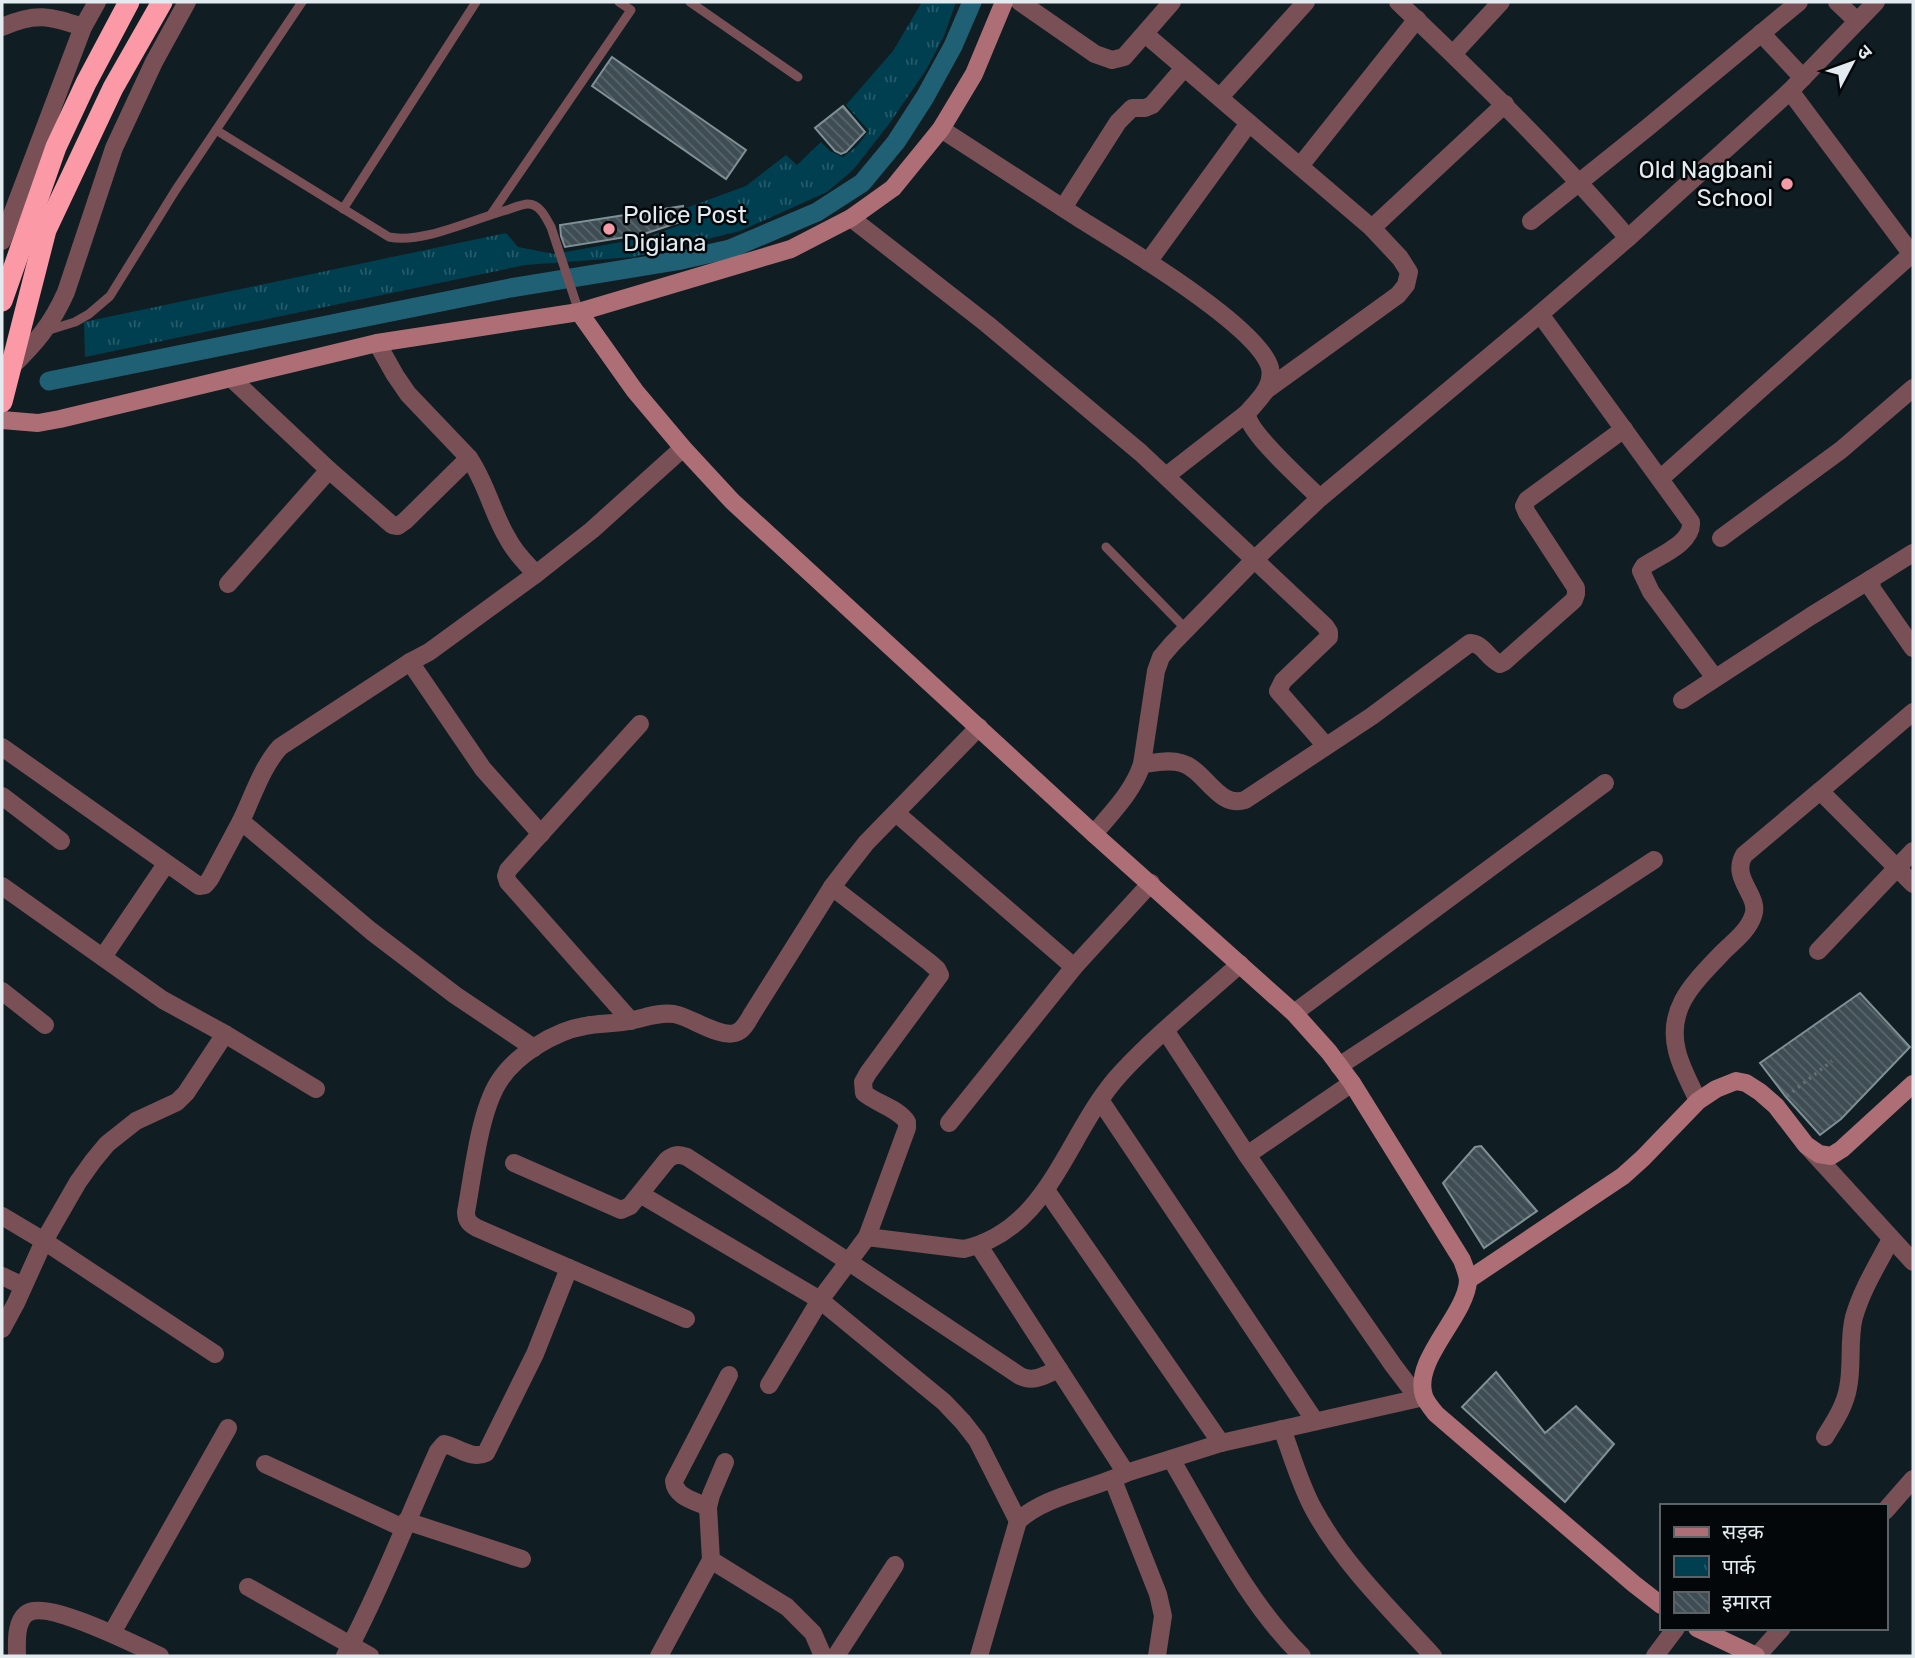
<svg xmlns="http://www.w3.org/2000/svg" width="1915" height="1658" viewBox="0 0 1915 1658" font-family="Rubik,'Noto Sans Devanagari',sans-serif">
<defs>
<pattern id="park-tufts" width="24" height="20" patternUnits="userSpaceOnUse" patternTransform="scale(1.75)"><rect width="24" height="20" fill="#003f50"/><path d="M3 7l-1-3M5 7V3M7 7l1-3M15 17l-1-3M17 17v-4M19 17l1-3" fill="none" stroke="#255b6a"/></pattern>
<pattern id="building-back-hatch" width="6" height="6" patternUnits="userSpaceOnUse" patternTransform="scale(1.75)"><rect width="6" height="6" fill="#3e4d53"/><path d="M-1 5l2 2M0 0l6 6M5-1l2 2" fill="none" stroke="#5a676c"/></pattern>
</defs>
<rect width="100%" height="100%" fill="#101d22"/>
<polygon fill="url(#park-tufts)" points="922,2 956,2 944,36 926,70 889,124 853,170 827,192 740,231 633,257 525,265 85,357 84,322 506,233 518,247 554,254 644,238 686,223 686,208 746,186 786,155 797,165 821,142 830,151 843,157 856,147 869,131 846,105 893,51"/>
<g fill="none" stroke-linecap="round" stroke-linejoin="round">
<polyline stroke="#1f6074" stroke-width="19" points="49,381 510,288 681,260 730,249 817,212 862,183 896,142 925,97 953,46 972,2"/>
</g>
<g fill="url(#building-back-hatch)" stroke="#7f9096" stroke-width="2">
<polygon points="612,57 746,150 726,179 592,86"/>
<polygon points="843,106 865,132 846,152 841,154 835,151 815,128"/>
<polygon points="683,206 683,221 644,234 565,247 561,236 560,225"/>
<polygon points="1860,993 1910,1047 1841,1119 1820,1135 1786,1097 1760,1063"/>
<polygon points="1481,1146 1537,1211 1484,1248 1443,1183 1475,1147"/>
<polygon points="1496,1372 1545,1433 1576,1406 1614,1444 1565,1502 1462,1407"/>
</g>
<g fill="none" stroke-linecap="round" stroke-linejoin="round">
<polyline stroke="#697479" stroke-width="3.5" stroke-dasharray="2 5" stroke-linecap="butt" points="1787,1096 1832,1061"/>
<g stroke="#785055" stroke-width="9">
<polyline points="690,2 798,77"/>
<path d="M216,130L389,237C423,244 473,219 507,210C513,208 522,204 528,204C540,204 546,218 551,227L579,312"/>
<polyline points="343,209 476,2"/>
<polyline points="492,213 631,10 619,2"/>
<polyline points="46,331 75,322 89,314 110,296 175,191 302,2"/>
<polyline points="1106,547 1187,630"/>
</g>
<g stroke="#785055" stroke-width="18">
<polyline points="1020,2 1095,54 1112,60 1124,57 1172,2"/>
<path d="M1398,2C1478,78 1556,154 1628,238"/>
<polyline points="1837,2 1857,21"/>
<path d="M2,27C36,12 49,16 83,27L2,241"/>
<polyline points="83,27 97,2"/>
<polyline points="1761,33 1803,78"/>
<polyline points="1145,34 1372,228 1400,258 1409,272 1406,285 1398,295 1265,391"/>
<polyline points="1453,54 1501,2"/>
<polyline points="1790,91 1913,256"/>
<polyline points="1220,97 1306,2"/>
<path d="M941,129C987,159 1034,189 1080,219C1120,244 1259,326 1270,368C1274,387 1258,400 1247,413C1247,432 1304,482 1320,498"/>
<polyline points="1300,166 1417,19"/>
<polyline points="1063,208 1118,122 1132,108 1145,108 1152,105 1184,68"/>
<polyline points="851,218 987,324 1141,453 1325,626 1329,632 1329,637 1283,681 1278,691 1326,746"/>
<polyline points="1531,221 1647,128 1799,2"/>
<polyline points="1372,228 1505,104"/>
<polyline points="1148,262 1249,123"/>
<path d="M1540,314L1691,522C1693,543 1659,556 1644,566L1641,571L1651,592L1715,678"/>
<path d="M377,343L395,375L408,394L469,458C487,484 492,513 508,539C515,553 526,563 536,574"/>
<path d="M10,368C35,344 52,324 66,292L114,148L154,62L187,2"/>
<polyline points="231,378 329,470 392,525 398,526 405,521 469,458"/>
<polyline points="1166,476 1247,413"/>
<polyline points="1660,479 1913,253"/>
<polyline points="1721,538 1841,450 1913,388"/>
<polyline points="1913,553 1871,579 1872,589 1913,648"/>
<polyline points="228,584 329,470"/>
<polyline points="410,662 483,769 541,834"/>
<polyline points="1682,700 1811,616 1871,579"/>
<polyline points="1913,712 1820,791 1913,884"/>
<polyline points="2,747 199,886 205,885 210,879 241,821 371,931 455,995 534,1048"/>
<path d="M1142,764C1155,763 1169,759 1181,763C1205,769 1218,809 1245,800L1372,716L1470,643C1484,644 1487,658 1500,664L1504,662L1574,600L1576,594V588L1527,513L1524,506L1527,500L1624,429"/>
<polyline points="2,796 61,841"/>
<polyline points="896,813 1074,967"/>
<path d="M241,821C253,796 262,767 280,747L410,662L429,652L536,574L592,530L683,448"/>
<path d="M1094,834C1112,812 1133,792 1142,764L1156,671L1161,657L1172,644L1254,560L1320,498L1540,314L1628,238L1790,91L1876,2"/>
<polyline points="2,886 163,1000 225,1034 316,1089"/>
<path d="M832,887L929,962L937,969L940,975L868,1073L863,1082L864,1093C877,1104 898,1108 907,1122V1128L867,1237"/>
<polyline points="1818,951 1913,851"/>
<polyline points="103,957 166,864"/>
<polyline points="2,991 45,1025"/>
<polyline points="1294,1013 1605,783"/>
<polyline points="631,1021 508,882 506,876 508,870 640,724"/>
<polyline points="1165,1030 1247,1155 1393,1365 1418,1398"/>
<polyline points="1339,1066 1654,860"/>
<polyline points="1100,1100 1315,1421"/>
<path d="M1698,1101C1691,1085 1681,1068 1677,1051C1666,1007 1695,982 1722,953C1733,942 1748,931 1753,916C1761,896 1730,879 1744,855L1820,791"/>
<polyline points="949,1123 1074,967 1151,883"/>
<polyline points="1808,1147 1913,1262"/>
<polyline points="1247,1155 1352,1083"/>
<path d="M514,1163L621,1210L630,1206L667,1160C674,1154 679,1154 687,1157L849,1262L1020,1376C1034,1383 1045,1375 1059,1369"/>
<polyline points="1046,1190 1221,1443"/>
<polyline points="640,1194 820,1300 944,1402 963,1422 977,1440 1018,1521"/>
<polyline points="2,1216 44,1241 215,1354"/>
<polyline points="979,1246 1126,1473"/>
<polyline points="569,1268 686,1319"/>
<polyline points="2,1276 23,1286"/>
<polyline points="2,1329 16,1303 44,1241 78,1182 93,1161 107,1144 136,1121 177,1102 186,1093 225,1034"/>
<path d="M769,1385L820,1300L867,1237L964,1249C1051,1229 1067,1131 1121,1073C1157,1034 1200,1000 1240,964"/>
<path d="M1282,1429C1292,1455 1300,1485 1314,1510C1344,1565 1391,1610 1433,1656"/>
<path d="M1825,1437C1834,1422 1845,1406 1848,1388C1853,1365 1848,1340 1854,1317C1862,1289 1878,1264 1891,1239"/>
<path d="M1171,1459C1210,1525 1247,1603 1302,1656"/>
<polyline points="265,1464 403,1528"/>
<polyline points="1113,1480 1158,1594 1163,1616 1157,1656"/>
<path d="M708,1507C695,1501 675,1497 674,1481L729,1375"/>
<polyline points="1885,1511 1913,1479"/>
<polyline points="406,1521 522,1559"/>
<polyline points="711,1560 787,1607 813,1633 823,1656"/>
<polyline points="248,1587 370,1656"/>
<polyline points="112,1633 228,1428"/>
<path d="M17,1656C17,1644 15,1623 26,1614C45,1598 137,1646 160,1656"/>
<path d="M345,1656C380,1590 407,1520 438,1451L444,1444C458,1447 472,1460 486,1453L535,1354L569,1268L477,1228C470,1224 466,1221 466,1212C473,1175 479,1114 498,1083C514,1056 554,1031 585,1026C601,1023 617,1024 633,1020C647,1017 660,1012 674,1014C691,1017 719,1038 735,1033C743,1031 748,1021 752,1014L832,887L848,866L866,843L979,727"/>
<polyline points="659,1656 711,1560 708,1507 711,1495 725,1462"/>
<polyline points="836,1656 895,1565"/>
<path d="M979,1656L1018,1521C1046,1495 1092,1490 1126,1473L1221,1443L1424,1397"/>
<polyline points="1655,1656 1676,1628"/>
<polyline points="1757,1656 1782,1628"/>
</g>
<g stroke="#ad6e76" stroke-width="18">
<path d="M579,312L635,391L683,448L732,501L1094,834L1294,1013L1329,1052L1352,1083L1462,1260C1464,1266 1468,1275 1468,1281C1466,1316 1412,1360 1424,1396C1426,1402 1432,1409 1436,1414L1634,1584L1661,1605"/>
<polyline points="2,420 38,423 60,419 377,343 579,312 791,249 851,218 893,188 941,129 974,74 1004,2"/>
<polyline points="1468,1280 1623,1176 1643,1158 1698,1101 1716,1089 1736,1081 1746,1083 1760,1092 1776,1106 1806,1145 1819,1154 1831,1156 1842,1149 1913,1084"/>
<polyline points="1697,1628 1756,1656"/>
</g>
<g stroke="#fc99a7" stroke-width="21">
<polyline points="2,301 56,147 86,83 129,2"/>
<polyline points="2,402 46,230 113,88 162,2"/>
</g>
</g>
<g fill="#f49aa6" stroke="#030709" stroke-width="2.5">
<circle cx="1787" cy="184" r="7"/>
<circle cx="609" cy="229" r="7"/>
</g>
<g text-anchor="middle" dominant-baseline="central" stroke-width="5" stroke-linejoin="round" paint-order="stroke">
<g font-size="24" fill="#e2ebef" stroke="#030709" text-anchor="end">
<text x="1773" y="170">Old Nagbani<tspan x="1773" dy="28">School</tspan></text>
<text x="623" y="215" text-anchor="start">Police Post<tspan x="623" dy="28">Digiana</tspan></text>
</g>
</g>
<rect width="1915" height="1658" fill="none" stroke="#e2ebef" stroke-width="7"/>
<rect x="1660" y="1504" width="228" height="126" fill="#030709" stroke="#5c6265" stroke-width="2"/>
<rect x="1674" y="1527" width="35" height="10" fill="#ad6e76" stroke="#5c6265" stroke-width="2"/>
<text x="1722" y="1539" font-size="21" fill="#e2ebef">सड़क</text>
<rect x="1674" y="1556" width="35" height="21" fill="url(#park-tufts)" stroke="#5c6265" stroke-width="2"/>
<text x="1722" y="1574" font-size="21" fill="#e2ebef">पार्क</text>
<rect x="1674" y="1592" width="35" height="21" fill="url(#building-back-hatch)" stroke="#5c6265" stroke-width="2"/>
<text x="1722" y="1609" font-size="21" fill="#e2ebef">इमारत</text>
<g transform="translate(1852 63) rotate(49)" stroke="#030709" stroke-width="5" paint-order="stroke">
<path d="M0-5L12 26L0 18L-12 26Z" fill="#e2ebef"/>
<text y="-10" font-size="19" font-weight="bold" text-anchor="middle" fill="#e2ebef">उ</text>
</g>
</svg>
